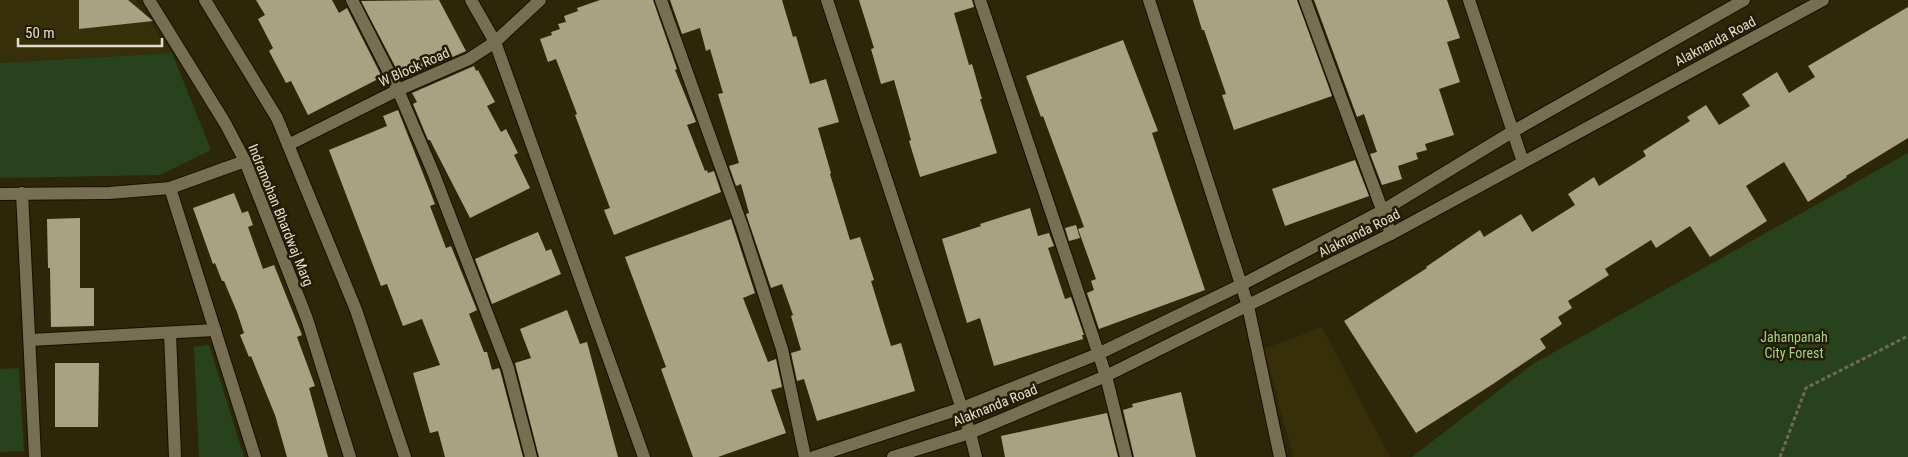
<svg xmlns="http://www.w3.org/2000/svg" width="1908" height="457" viewBox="0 0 1908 457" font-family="'Roboto Condensed',sans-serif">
<rect width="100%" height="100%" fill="#2d270a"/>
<g fill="#372f09">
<polygon points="0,0 135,0 172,53 0,63"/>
<polygon points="1322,327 1390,457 1293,457 1264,349"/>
</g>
<g fill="#29421e">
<polygon points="172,53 211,150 160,175 0,178 0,63"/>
<polygon points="1908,153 1908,457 1412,457 1533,364"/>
<polygon points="209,345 244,457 199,457 194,347"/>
<polygon points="19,368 24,451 0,452 0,369"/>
</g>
<g fill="#a9a282">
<polygon points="79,0 128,0 153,21 79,29"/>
<polygon points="256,0 332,0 339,13 347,8 382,77 308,115 291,81 286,83 269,51 273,48 258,19 265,15"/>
<polygon points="439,0 466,51 405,78 400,68 397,70 361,1"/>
<polygon points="600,0 653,0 677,69 675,70 696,122 687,125 705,171 707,170 708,173 714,171 721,192 614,235 604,210 610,208 575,115 577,114 556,59 548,62 540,39 552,35 551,32 560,29 558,24 566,22 564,16 578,11 577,8"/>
<polygon points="670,0 782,0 793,37 796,36 810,84 826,79 839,122 818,128 831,173 830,174 850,240 860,237 874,280 871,281 891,346 901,343 915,391 817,421 804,379 797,381 791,353 801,350 791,316 793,315 782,284 771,288 746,214 749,213 741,184 736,186 729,166 739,163 718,94 723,93 710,49 706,51 700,28 682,34"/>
<polygon points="859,0 972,0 974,7 954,13 969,65 972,64 982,99 980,99 997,153 920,177 909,141 911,140 894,80 881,84 871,49 874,48"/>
<polygon points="1193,0 1297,0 1332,96 1234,130 1222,95 1226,94 1204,30 1202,30"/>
<polygon points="1314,0 1447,0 1460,38 1447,42 1460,82 1439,89 1454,135 1425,144 1427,150 1416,153 1418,159 1398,166 1402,179 1382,185 1370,154 1377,152 1364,114 1357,117"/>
<polygon points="1908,7 1908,138 1846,176 1847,177 1808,202 1784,162 1746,186 1767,221 1710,257 1690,226 1656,248 1651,240 1605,269 1609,275 1568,301 1572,308 1558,317 1562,324 1540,339 1546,348 1493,384 1416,433 1344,321 1427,268 1426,267 1480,230 1484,237 1521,214 1532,232 1575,205 1568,194 1594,177 1599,186 1646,156 1643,151 1690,121 1687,117 1706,105 1719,125 1750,106 1742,94 1777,72 1789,93 1815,77 1808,66"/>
<polygon points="1123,40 1158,131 1152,133 1205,290 1099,329 1087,293 1094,290 1091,281 1096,279 1078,229 1084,227 1043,116 1041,117 1026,76"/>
<polygon points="474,66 476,71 478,70 495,102 487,106 501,132 506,129 518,153 514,155 530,188 470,218 430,140 428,140 413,104 417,102 412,93"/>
<polygon points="398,110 435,204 430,206 446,248 451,246 477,310 469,314 484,352 487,352 492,370 499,368 500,370 523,457 445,457 438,431 430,433 413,373 440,365 422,319 403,326 387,284 381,286 329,150 387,126 383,116"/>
<polygon points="1355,160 1369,196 1285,226 1272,189"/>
<polygon points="234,193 242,213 248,211 253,225 248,227 263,269 274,265 302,335 297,337 315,386 309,388 328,457 287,457 275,415 251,356 249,357 240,335 244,333 237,312 224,281 222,281 215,263 213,264 193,208"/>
<polygon points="1030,208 1038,236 1049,233 1054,246 1048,248 1065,299 1071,297 1084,335 1082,335 1083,339 994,366 980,318 967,323 942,239 981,226 980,224"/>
<polygon points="80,218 80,288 94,288 94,326 51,327 50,268 48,268 47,219"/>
<polygon points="731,219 755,293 743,298 768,362 776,359 782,387 771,390 786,433 718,457 693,457 661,369 666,367 625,257"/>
<polygon points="1076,225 1080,238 1069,241 1065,228"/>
<polygon points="538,232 546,251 551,249 561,274 492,304 475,259"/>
<polygon points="567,310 580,344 587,342 618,457 539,457 515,363 531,358 520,329"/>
<polygon points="55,363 99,363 98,427 55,427"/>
<polygon points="1181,392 1196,457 1134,457 1123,410 1133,407 1132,404"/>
<polygon points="1107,413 1118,457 1005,457 1001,436"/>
</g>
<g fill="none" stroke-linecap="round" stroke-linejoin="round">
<defs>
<g id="minor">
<polyline points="352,0 398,90 433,172 508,368 531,457"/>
<polyline points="471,0 495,42 644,457"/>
<polyline points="661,0 742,226 782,349 805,457"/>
<polyline points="827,0 970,433 976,457"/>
<polyline points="980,0 1106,376 1126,457"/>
<polyline points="1149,0 1248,306 1280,457"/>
<polyline points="1305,0 1391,234"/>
<polyline points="1469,0 1523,162"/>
<polyline points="170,188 255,457"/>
<polyline points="22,193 35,457"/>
<polyline points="0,194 109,193 170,188 245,161"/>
<polyline points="170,333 175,457"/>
<polyline points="30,340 215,330"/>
</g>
<g id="tertiary">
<polyline points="149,0 225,123 245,161 307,319 350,457"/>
<polyline points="205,0 277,118 356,310 405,457"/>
<polyline points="288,145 398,90 469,59 495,42 540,0"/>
<polyline points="814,457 962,408 1098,354 1241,285 1382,211 1512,132 1744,0"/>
<polyline points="893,457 970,433 1106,376 1391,234 1823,0"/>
</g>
</defs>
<use href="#minor" stroke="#160f00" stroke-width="14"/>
<use href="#tertiary" stroke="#160f00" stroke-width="14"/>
<polyline stroke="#6f6a52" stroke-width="3" stroke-dasharray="4 2.5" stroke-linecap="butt" points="1780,457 1806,388 1908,336"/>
<use href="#minor" stroke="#766f51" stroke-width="12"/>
<use href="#tertiary" stroke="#766f51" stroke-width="12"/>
</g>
<g text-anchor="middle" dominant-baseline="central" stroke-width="5" stroke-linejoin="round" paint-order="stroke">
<g font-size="14" fill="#e1ddcd" stroke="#241d02">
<text transform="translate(1715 41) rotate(-28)">Alaknanda Road</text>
<text transform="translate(414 67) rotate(-24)">W Block Road</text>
<text transform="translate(281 215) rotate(68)">Indramohan Bhardwaj Marg</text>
<text transform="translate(1359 233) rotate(-27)">Alaknanda Road</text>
<text transform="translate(995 405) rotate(-22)">Alaknanda Road</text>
</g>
<g font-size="14" fill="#a0d18c" stroke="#241d02">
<text x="1794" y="337">Jahanpanah<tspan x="1794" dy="16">City Forest</tspan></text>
</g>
</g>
<path d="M18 38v8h144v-8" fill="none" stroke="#e1ddcd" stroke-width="2.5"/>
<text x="25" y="38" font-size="15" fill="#e1ddcd" stroke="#241d02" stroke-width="4" paint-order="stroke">50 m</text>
</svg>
